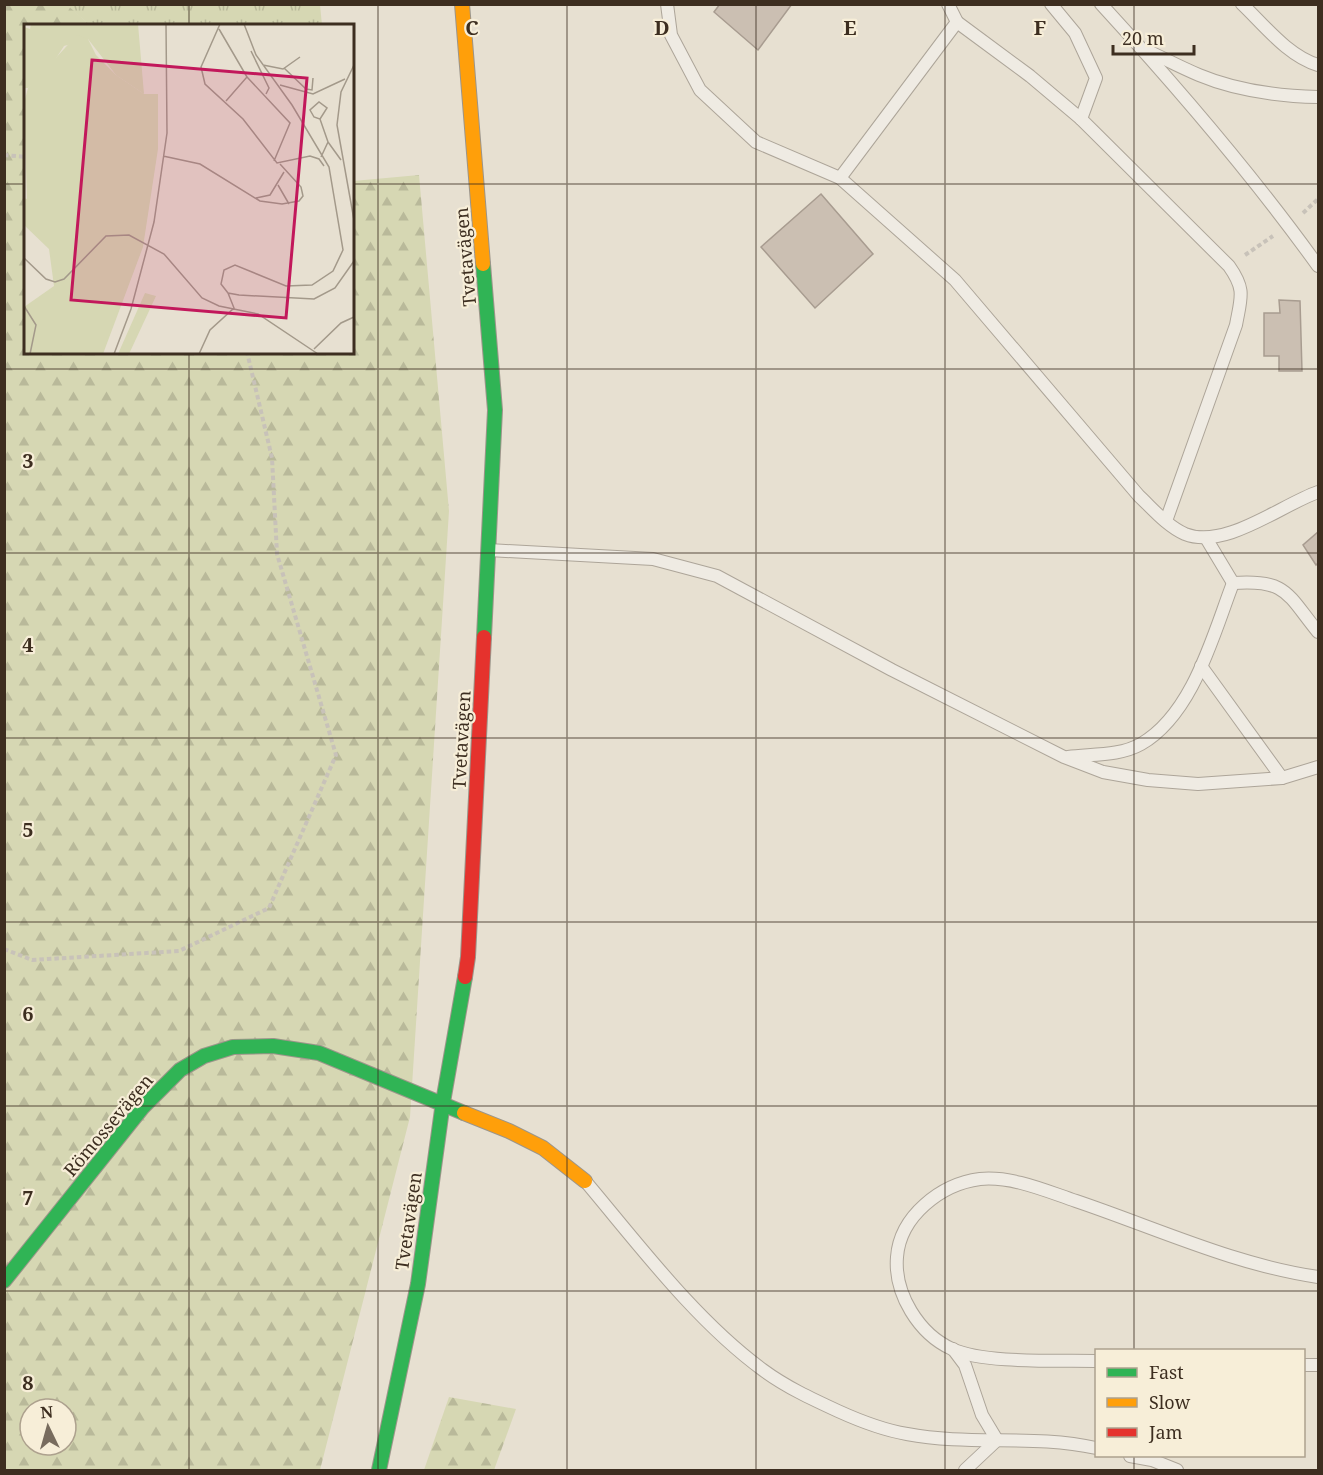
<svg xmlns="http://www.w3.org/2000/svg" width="1323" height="1475" viewBox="0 0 1323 1475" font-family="'Noto Serif',serif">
<defs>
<pattern id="grass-tufts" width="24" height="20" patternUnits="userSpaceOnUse" patternTransform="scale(1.5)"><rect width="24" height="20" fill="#d6d7b3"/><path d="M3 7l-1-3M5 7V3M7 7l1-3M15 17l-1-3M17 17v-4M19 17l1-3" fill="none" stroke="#b9b99a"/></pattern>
<pattern id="forest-firs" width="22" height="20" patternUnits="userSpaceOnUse" patternTransform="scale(1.5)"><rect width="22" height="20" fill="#d6d7b3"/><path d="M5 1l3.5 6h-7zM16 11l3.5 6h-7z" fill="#b9b99a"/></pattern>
</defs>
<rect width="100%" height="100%" fill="#e7e0d1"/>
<polygon fill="url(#grass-tufts)" points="66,5 320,5 322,25 90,25"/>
<g fill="url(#forest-firs)" fill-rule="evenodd">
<path d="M66,4L90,25L26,26V352H352L353,181L419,175L449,511L410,1117L320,1470H5L4,5ZM30,1409H66V1445H30Z"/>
<polygon points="449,1397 516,1409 494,1470 424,1470"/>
</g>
<g fill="#cbbfb2" stroke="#a89c90" stroke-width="1.5">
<polygon points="720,4 792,4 758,50 714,12"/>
<polygon points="821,194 873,254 815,308 761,247"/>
<polygon points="1279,300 1300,301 1302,371 1279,371 1279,356 1264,356 1264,313 1280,313"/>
<polygon points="1318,532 1318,563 1316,565 1303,545"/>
</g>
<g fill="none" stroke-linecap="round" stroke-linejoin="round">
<defs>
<g id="lane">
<path d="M667,4L671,35L700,90L756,142L840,178L955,280L1139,496C1153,509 1167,526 1185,534C1225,550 1281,505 1318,492"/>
<polyline points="1051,4 1075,33 1096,78 1081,119"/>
<path d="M1101,4C1178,88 1252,174 1318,266"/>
<path d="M1242,4C1265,26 1288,56 1318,65"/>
<path d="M957,22L1030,76L1081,119L1229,266C1246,290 1241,297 1236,325L1166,521"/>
<path d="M1148,51C1165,59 1182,68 1199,75C1237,91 1278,96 1318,97"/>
<polyline points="840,178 957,22 948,4"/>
<polyline points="1206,538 1233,583"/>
<polyline points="489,550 653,559 717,576 892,670 1064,757 1103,772 1148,780 1198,784 1282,778 1318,767"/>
<path d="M1233,583C1287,579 1287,594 1318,632"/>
<polyline points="1201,666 1282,778"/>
<path d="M1068,757C1092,754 1120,756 1141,744C1193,714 1213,635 1233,583"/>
<path d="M586,1182C639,1245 696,1321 763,1370C786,1387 812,1399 838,1411C860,1421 883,1430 907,1434C970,1446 1034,1434 1096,1448"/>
<polyline points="953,1349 965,1365 982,1415 997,1440 965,1470"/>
<path d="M1096,1361C1060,1360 984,1364 952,1349C919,1334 894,1294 897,1257C900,1216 941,1184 980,1179C1013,1176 1046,1191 1076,1201C1156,1228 1235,1265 1318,1277"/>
<polyline points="1304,1365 1318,1365"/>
<polyline points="1130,1456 1152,1460 1177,1470"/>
</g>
<g id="fast">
<polyline points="483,264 495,410 484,637"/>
<polyline points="4,1281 143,1107 180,1070 204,1056 233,1047 273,1046 319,1053 464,1113"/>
<polyline points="379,1470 418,1284 443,1102 465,977"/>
</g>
<g id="slow">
<polyline points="462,4 483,264"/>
<polyline points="464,1113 509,1131 543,1148 585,1181"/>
</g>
<polyline id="jam" points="465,977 468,957 484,637"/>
</defs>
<use href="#lane" stroke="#ada599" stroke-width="14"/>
<use href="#fast" stroke="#9c958a" stroke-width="16"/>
<use href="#slow" stroke="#9c958a" stroke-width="16"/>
<use href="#jam" stroke="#9c958a" stroke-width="16"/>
<g stroke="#c8c2b9" stroke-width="4" stroke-dasharray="4.5 3" stroke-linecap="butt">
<polyline points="4,155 26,157"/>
<polyline points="1303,213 1318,199"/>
<polyline points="1245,255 1273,236"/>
<polyline points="4,949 32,960 179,951 269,908 336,755 277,554 272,458 247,352"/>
</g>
<use href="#lane" stroke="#efebe3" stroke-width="12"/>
<use href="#fast" stroke="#30b455" stroke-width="14"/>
<use href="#slow" stroke="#ff9f0a" stroke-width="14"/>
<use href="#jam" stroke="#e5322d" stroke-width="14"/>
</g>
<path fill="none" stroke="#3d2e20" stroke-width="1.5" stroke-opacity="0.55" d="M189,4V26M378,4V1470M567,4V1470M756,4V1470M945,4V1470M1134,4V1350M4,184H26M352,184H1318M189,352V1470M4,369H1318M4,553H1318M4,738H1318M4,922H1318M4,1106H1318M4,1291H1318M1134,1456V1470"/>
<g text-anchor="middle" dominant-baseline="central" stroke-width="4.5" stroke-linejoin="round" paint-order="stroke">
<g font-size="18" fill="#3d2e20" stroke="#f7eed8">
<text transform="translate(465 257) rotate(-95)">Tvetavägen</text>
<text transform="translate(461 740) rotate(-87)">Tvetavägen</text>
<text transform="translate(108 1125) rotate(-50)">Römossevägen</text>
<text transform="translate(408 1221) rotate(-82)">Tvetavägen</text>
</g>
</g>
<g transform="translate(24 24)">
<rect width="330" height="330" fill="#e7e0d1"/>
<path d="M7,0H114L120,70L92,51L64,15L40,22L23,48L4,64H0V3L6,5Z" fill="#d6d7b3"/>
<path d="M53,11L64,15L72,31L92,51L120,70H134V125L119,223L79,330H0V283L30,262L25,225L0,201V174L3,175L0,79L4,64ZM121,269L132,272L105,330H94Z" fill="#d6d7b3"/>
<path fill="none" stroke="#a3998a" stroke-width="1.5" d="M196,0L177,43L181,60L219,95L253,139L286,132L295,135L300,142M220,0L232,31L268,81L305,143L319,226L309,247L288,261L262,262L211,241L200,246L197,260L204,269L215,271L290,275L311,264L330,237M195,5L223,53L202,77M227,27L245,64L242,70M239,41L259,45L276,33M330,41L317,68L313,101L330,196M260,44L282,65L288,66L289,54M223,53L266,99L250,137M256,61L289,70L321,55M296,95L303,84L295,78L286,86L290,93L296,95L304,118L297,133M304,118L317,136M139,132L176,140L236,177L258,180L275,177L279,172L277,163L256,140M254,161L265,180M232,174L246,171L260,148M0,234L22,255L31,258L40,255L82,212L105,211L140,230L178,274L195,282L234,290L294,330M0,282L12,301L6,330M290,325L317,299L330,293M90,330L107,285L130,198L143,109L142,0M175,330L186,306L210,284L204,269"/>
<path fill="#c2185b" fill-opacity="0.15" stroke="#c2185b" stroke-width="3" d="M68,36L283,54L262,294L47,276Z"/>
<rect width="330" height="330" fill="none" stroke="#3d2e20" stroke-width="3"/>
</g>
<g font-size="20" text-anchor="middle" font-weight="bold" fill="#3d2e20" stroke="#f7eed8" stroke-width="4.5" stroke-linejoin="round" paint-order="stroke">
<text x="472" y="35">C</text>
<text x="662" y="35">D</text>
<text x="850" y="35">E</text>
<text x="1040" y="35">F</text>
<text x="28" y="468">3</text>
<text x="28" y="652">4</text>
<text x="28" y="837">5</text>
<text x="28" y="1021">6</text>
<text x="28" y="1205">7</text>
<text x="28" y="1390">8</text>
</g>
<rect width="1323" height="1475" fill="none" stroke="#3d2e20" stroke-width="12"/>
<rect x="1095" y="1349" width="210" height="108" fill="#f7eed8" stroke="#ada18e" stroke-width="1.5"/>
<rect x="1107" y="1368" width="30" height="9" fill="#30b455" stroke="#ada18e" stroke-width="1.5"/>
<text x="1149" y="1379" font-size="18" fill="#3d2e20">Fast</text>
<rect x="1107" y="1398" width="30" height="9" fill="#ff9f0a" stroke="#ada18e" stroke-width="1.5"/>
<text x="1149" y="1409" font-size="18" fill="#3d2e20">Slow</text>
<rect x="1107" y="1428" width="30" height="9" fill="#e5322d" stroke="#ada18e" stroke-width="1.5"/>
<text x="1149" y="1439" font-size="18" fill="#3d2e20">Jam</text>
<g transform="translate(48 1427) rotate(355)"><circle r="28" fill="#f7eed8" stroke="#ada18e" stroke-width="1.5"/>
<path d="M0-4.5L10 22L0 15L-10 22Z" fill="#786c5e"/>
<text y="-9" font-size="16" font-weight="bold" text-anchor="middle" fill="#3d2e20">N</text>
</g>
<path d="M1113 45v9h81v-9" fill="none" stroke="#3d2e20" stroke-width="3"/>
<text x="1122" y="45" font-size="18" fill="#3d2e20" stroke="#f7eed8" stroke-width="4.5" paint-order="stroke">20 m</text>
</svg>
